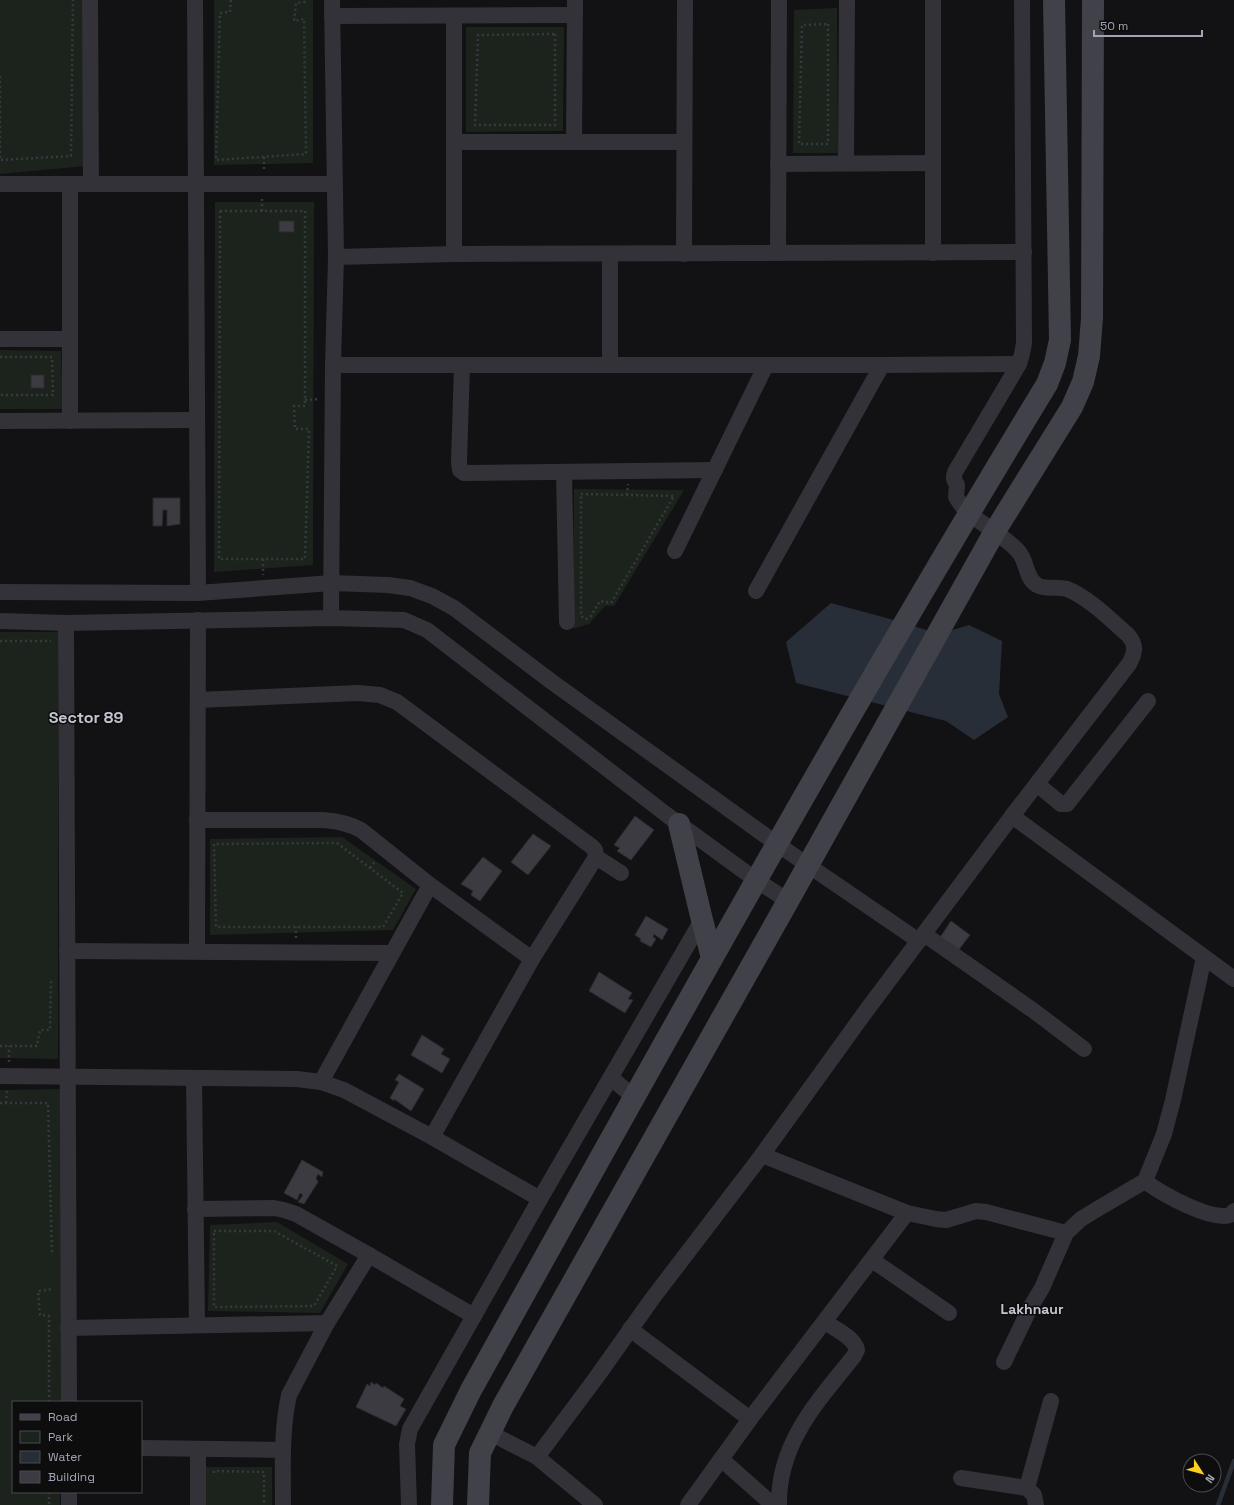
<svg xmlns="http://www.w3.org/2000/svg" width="1234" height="1505" viewBox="0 0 1234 1505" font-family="'Space Grotesk',sans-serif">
<rect width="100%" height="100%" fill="#121113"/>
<g fill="#1c231d">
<polygon points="0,0 82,0 86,166 0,174"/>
<polygon points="214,0 313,0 313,163 214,165"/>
<polygon points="837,8 838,153 793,153 794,10"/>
<polygon points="466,27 564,27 563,131 466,132"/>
<polygon points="215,202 314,202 313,565 214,572"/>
<polygon points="0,350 61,351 63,409 0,409"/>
<polygon points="574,489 684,490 614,606 605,606 589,624 573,629"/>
<polygon points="0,632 58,632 58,1059 0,1058"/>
<polygon points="342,837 416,889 393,930 210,935 210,839"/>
<polygon points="64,1089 61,1402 13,1402 13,1492 60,1492 60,1505 0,1505 0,1090"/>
<polygon points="277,1222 348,1264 320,1313 208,1311 210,1225"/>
<rect x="206" y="1467" width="66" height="38"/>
</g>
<polygon fill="#272e37" points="831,603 894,620 939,634 969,625 1002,641 999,694 1008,717 974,740 946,721 796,683 786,642"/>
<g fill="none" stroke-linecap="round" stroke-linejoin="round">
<polyline stroke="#272e37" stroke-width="4.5" points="1218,1505 1234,1461"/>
</g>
<g fill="#3c3b41" stroke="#2c2b2f">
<rect x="279" y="221" width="15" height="11"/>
<rect x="31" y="375" width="13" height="13"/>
<polygon points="153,498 180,498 180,524 167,526 167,510 163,510 162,526 153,526"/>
<polygon points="635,816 654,830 631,860 617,851 620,848 614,845"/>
<polygon points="533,834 551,846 528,875 511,862"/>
<polygon points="483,857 502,871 480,901 471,895 473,891 461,884"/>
<polygon points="646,916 668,929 662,940 654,934 653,937 656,939 651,947 640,941 641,939 635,935"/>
<polygon points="951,921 970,935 957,952 939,939"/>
<polygon points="599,972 632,993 628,999 633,1000 625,1013 589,991"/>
<polygon points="422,1035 444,1049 441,1054 450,1059 442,1073 411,1055"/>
<polygon points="399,1074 424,1089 411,1111 394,1099 394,1101 390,1098 399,1082 395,1080"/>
<polygon points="302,1160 323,1172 322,1177 318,1174 316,1178 318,1182 304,1204 298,1202 303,1195 300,1193 297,1200 284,1193"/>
<polygon points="371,1382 375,1385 376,1383 383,1388 384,1386 404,1399 400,1406 406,1409 396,1426 356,1407 367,1384 370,1386"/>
</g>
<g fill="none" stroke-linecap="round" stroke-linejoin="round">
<g stroke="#38393f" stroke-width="2.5" stroke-dasharray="2 3" stroke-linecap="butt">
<polyline points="231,0 230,12 220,13 216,160 306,154 304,19 294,21 296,3 305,2 305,0"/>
<polygon points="828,24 828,144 799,144 802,25"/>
<polygon points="555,34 555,125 475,125 478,35"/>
<polyline points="0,76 0,160 71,156 73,0"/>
<polyline points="264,169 264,157"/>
<polygon points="220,211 305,211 305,406 294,406 295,429 309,429 305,559 219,559"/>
<polyline points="262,211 262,198"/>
<polyline points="0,357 52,357 53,395 0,395"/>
<polyline points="305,400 319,399"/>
<polygon points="581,494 674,496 611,603 600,601 591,616 586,619 581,616"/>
<polyline points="627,495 628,484"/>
<polyline points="263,559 263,575"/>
<polyline points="0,641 51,641"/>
<polygon points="337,843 403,893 383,927 216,927 214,844"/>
<polyline points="370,868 376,860"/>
<polyline points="296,938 296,927"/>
<polyline points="0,1046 37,1046 40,1030 50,1030 51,980"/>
<polyline points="9,1062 9,1046"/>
<polyline points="0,1103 48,1103 52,1254"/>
<polyline points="6,1103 7,1091"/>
<polygon points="214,1231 274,1231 337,1266 314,1306 214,1307"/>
<polyline points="49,1402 49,1316 40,1315 38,1291 53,1289"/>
<polyline points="214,1473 214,1471 264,1472 264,1505"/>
<polyline points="49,1492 49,1505"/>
</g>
<g stroke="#323238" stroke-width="16">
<polyline points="90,0 91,184"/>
<polyline points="195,0 198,593"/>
<polyline points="332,16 575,15"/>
<polyline points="454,142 684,142"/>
<polyline points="574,142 575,0"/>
<polyline points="846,163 847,0"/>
<polyline points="778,164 933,163"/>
<polyline points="0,184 334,184"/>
<polyline points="778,253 779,0"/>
<polyline points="933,253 933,0"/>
<polyline points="454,254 454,16"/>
<polyline points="684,254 685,0"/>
<polyline points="336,257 454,254 1024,252"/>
<polyline points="0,339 70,339"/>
<polyline points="333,365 882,365 1019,364"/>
<polyline points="462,365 459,462 460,470 464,473 715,470"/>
<polyline points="610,365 610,254"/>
<polyline points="0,421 197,420"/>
<polyline points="70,421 70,184"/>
<polyline points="564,473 567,622"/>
<polyline points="675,551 766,365"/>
<polyline points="756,591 882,365"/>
<polyline points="0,592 198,593 332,583 388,585 410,588 432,596 454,608 552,682 777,844 919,941"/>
<polyline points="331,618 333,365 336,257 332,0"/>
<polyline points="0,621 66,623 331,618 404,620 427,630 667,815 756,880 788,901"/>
<polyline points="66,623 69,1402"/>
<polyline points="198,700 358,693 380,695 397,702 591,846 595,850 596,857 621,873"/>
<polyline points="1037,784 1061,804 1067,804 1148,701"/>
<path d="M1012,816L1129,664C1135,653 1137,645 1128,635C1111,620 1088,597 1067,589C1057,586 1045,590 1037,585C1025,578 1028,562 1018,551C1004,536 986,527 970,514C964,510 960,503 956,497L957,485C954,480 953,478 955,472L1019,364L1022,354L1024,343L1022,0"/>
<path d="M197,820H323C337,821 348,823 361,830L430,885L532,959"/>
<polyline points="924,934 1034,1011 1084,1049"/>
<polyline points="67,951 392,953"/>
<polyline points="197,951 198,620"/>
<polyline points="0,1076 297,1079 321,1082 344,1090 432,1137 540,1199"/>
<polyline points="194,1078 197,1325"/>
<polyline points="611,1078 634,1097"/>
<polyline points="321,1082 430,885"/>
<polyline points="432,1137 532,959 596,857"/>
<polyline points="762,1155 907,1213 936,1219 946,1220 976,1211 986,1212 1066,1233"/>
<path d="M1145,1181C1159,1193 1216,1224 1232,1214L1234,1211"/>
<polyline points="195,1209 274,1208 284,1210 296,1214 369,1255 474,1316"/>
<polyline points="872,1260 949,1313"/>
<polyline points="68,1328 327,1323"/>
<polyline points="630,1329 750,1419"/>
<polyline points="1004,1362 1030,1308 1042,1288 1066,1233 1081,1219 1099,1208 1145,1181 1164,1134 1173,1100 1204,957"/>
<polyline points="490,1433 537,1457"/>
<polyline points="141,1448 283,1450"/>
<polyline points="721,1459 773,1505"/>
<polyline points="961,1478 1027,1488 1034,1495 1036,1505"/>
<polyline points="1027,1488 1051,1401"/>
<polyline points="69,1492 69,1505"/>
<polyline points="198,1505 198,1449"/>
<path d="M283,1505C283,1469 281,1431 289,1395L327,1323L369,1255"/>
<polyline points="409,1505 407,1444 410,1429 540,1199 702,920"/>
<polyline points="595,1505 537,1457 596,1378 652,1299 762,1155 866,1011 1012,816 1234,979"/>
<polyline points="688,1505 750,1419 907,1213"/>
<path d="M779,1505C778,1443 818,1401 854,1356L857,1350C854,1337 835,1329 825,1322"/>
</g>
<g stroke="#404149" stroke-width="22">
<polyline points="679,824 702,920 712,958"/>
<path d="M442,1505L444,1445L471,1390C659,1052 846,714 1047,384L1055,363L1060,340L1054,0"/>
<polyline points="478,1505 480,1453 503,1406 788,901 995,531 1072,407 1083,382 1089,356 1092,318 1093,0"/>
</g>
</g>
<g text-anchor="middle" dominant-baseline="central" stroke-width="3" stroke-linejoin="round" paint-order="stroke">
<g font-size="14" font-weight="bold" fill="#c3c5d1" stroke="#0d0d0e">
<text x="1032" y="1309">Lakhnaur</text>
</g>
<g font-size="16" font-weight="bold" fill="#c3c5d1" stroke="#0d0d0e">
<text x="86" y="717">Sector 89</text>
</g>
</g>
<rect x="12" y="1401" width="130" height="92" fill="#0d0d0e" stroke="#494a51"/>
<rect x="20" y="1414" width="20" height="6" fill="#404149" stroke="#494a51"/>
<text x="48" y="1421" font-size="12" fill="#a2a5b5">Road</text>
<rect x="20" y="1431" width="20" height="12" fill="#1c231d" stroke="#494a51"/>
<text x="48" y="1441" font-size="12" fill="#a2a5b5">Park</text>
<rect x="20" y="1451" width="20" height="12" fill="#272e37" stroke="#494a51"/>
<text x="48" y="1461" font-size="12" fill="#a2a5b5">Water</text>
<rect x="20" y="1471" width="20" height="12" fill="#3c3b41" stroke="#494a51"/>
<text x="48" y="1481" font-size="12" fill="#a2a5b5">Building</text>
<g transform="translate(1202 1473) rotate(126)"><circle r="19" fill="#0d0d0e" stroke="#494a51"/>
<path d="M0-3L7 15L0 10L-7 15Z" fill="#fdd020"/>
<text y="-6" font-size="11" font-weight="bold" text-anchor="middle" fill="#a2a5b5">N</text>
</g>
<path d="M1094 30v6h108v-6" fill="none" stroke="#a2a5b5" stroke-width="2"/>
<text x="1100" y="30" font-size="12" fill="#a2a5b5" stroke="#0d0d0e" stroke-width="3" paint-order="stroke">50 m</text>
</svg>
